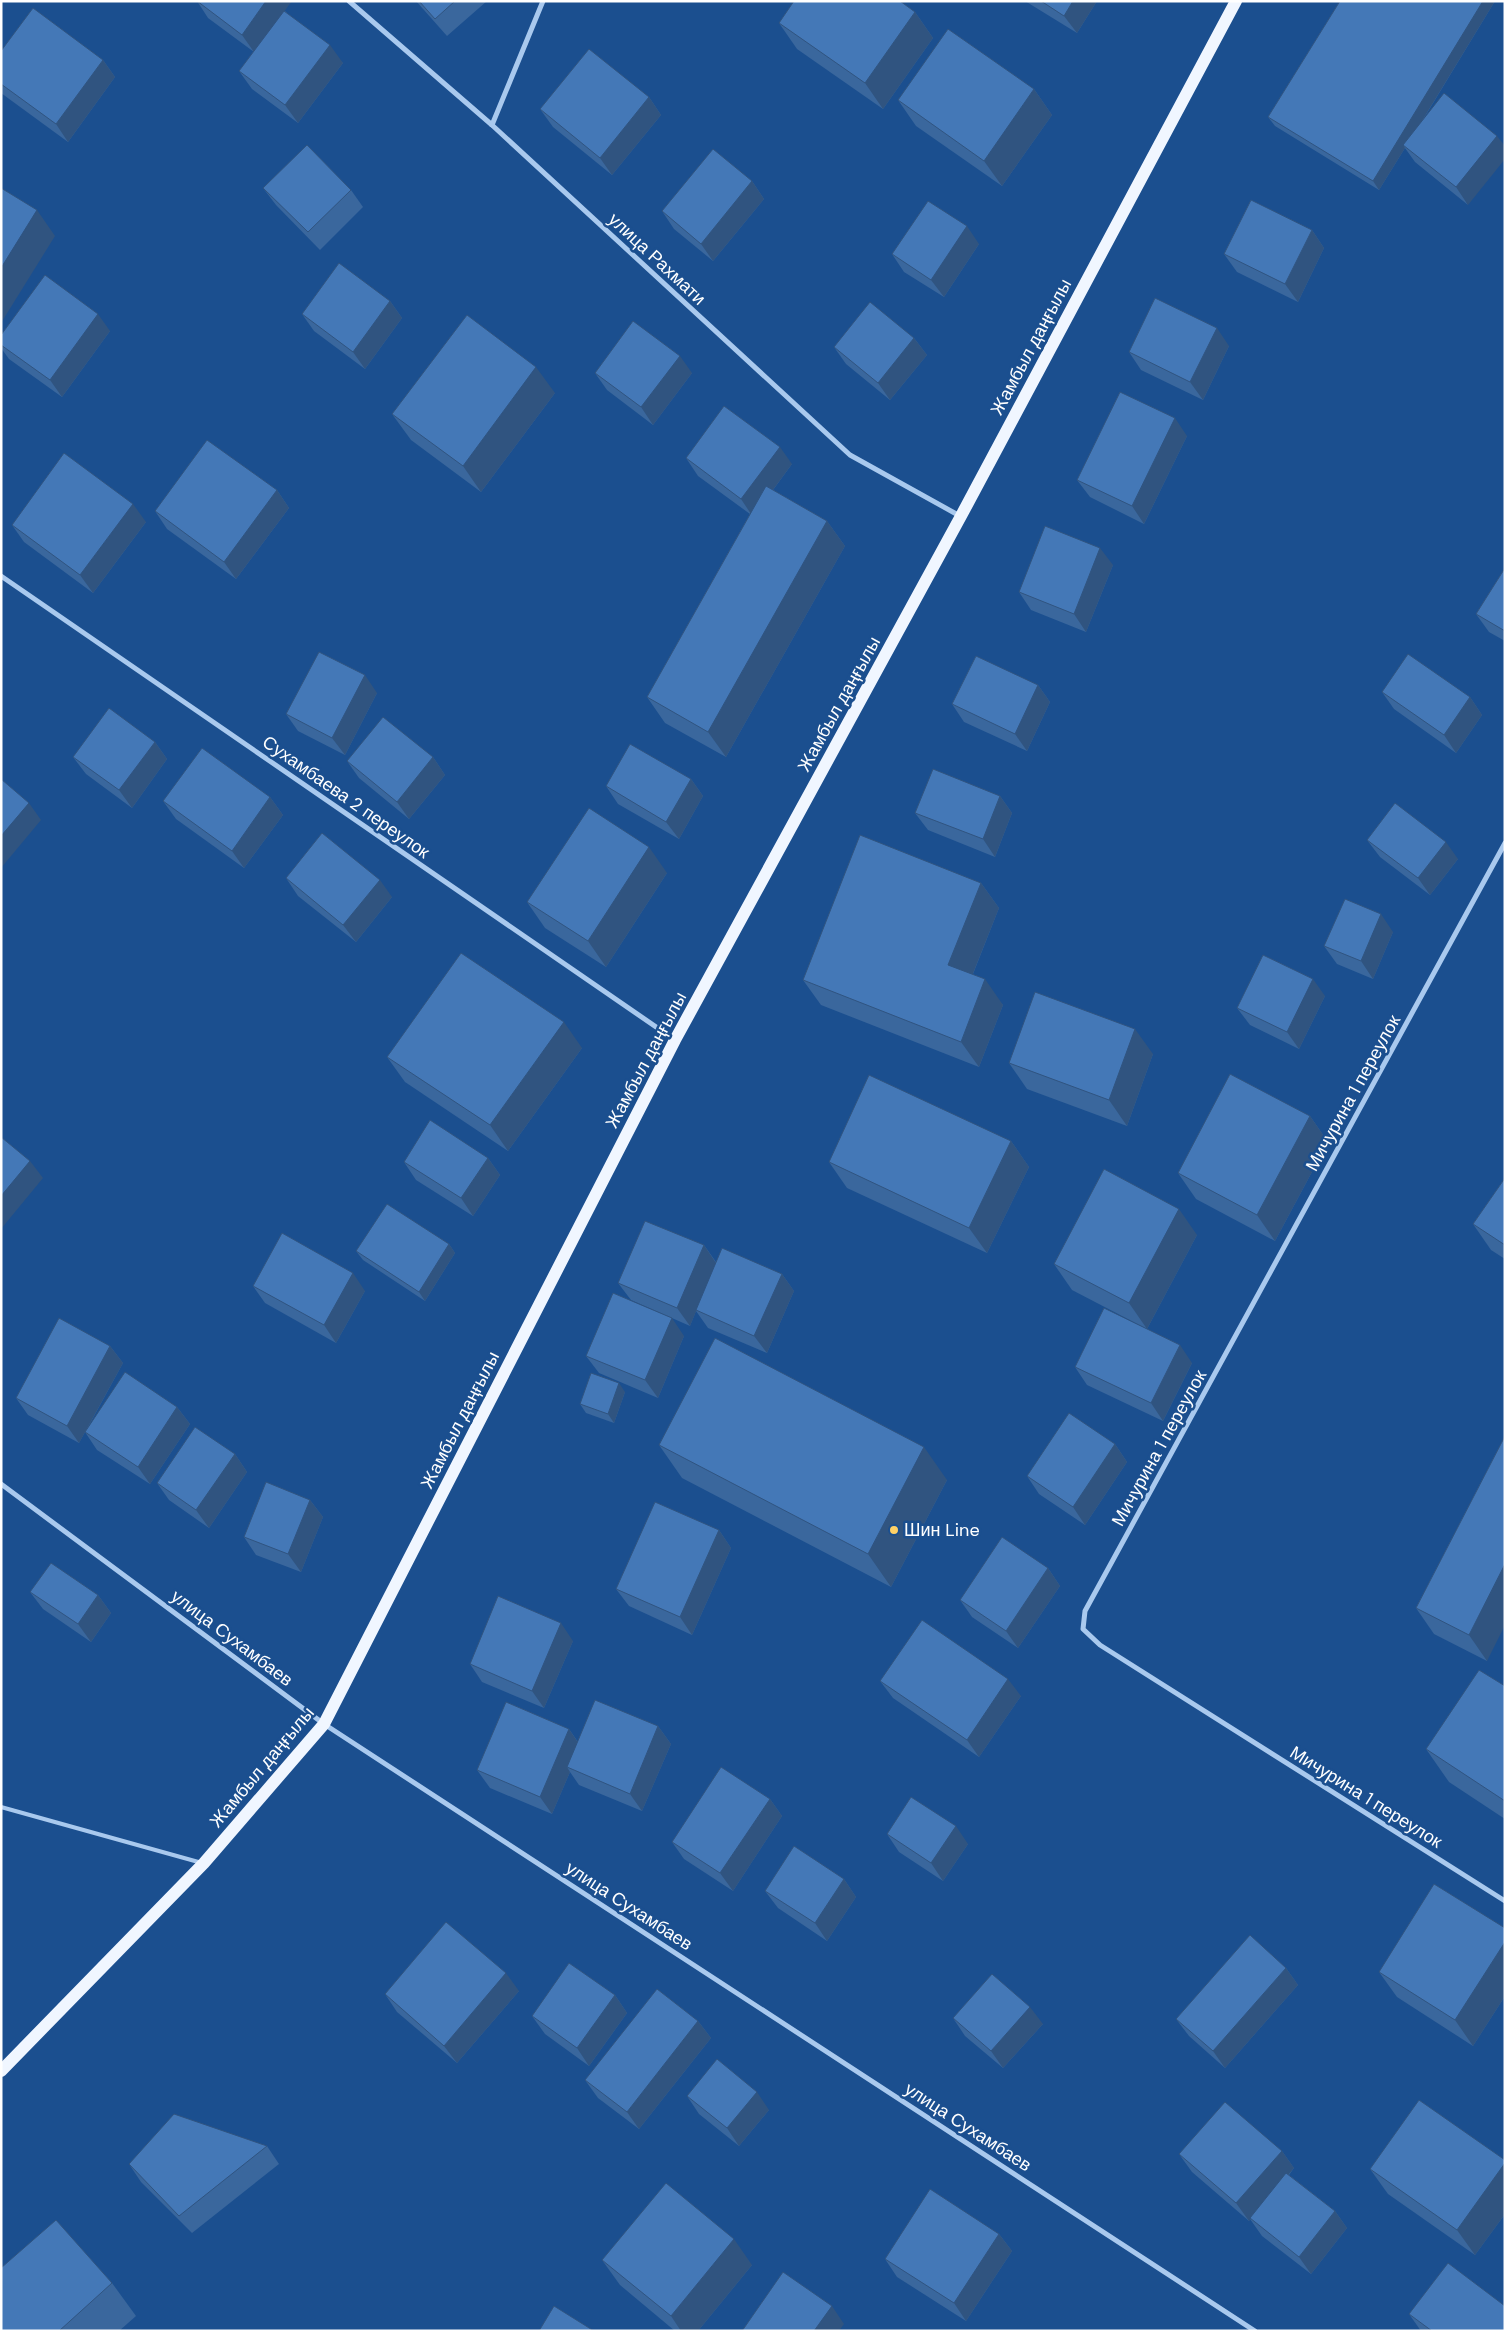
<svg xmlns="http://www.w3.org/2000/svg" width="1506" height="2332" viewBox="0 0 1506 2332" font-family="'DM Sans',sans-serif">
<rect width="100%" height="100%" fill="#1b4f8f"/>
<g fill="none" stroke-linecap="round" stroke-linejoin="round">
<polyline stroke="#a9c9ee" stroke-width="4" points="1,1807 202,1863"/>
<g stroke="#a9c9ee" stroke-width="5">
<polyline points="349,1 492,125 850,455 960,516"/>
<polyline points="492,125 543,1"/>
<polyline points="1,576 675,1040"/>
<polyline points="1505,843 1085,1611 1083,1629 1100,1645 1505,1901"/>
<polyline points="1,1484 324,1724 1255,2331"/>
</g>
<polyline stroke="#f0f6ff" stroke-width="12" points="1,2071 204,1863 324,1724 675,1040 961,516 1236,1"/>
</g>
<g fill="#3a679d">
<polygon points="197,1 285,11 343,63 298,123 252,89 239,71 254,52 208,18"/>
<polygon points="416,1 487,1 447,36"/>
<polygon points="1025,1 1097,1 1077,33"/>
<polygon points="1340,1 1495,1 1421,123 1468,205 1415,162 1405,148 1379,190 1275,126 1268,117"/>
<polygon points="915,12 933,38 883,109 797,49 779,23"/>
<polygon points="1,51 103,60 115,77 68,142 1,93"/>
<polygon points="1034,89 1052,115 1002,186 916,126 898,100"/>
<polygon points="649,97 661,115 612,175 553,127 540,109"/>
<polygon points="752,181 764,199 713,261 674,229 662,211"/>
<polygon points="263,188 351,190 363,207 320,250 276,205"/>
<polygon points="1312,230 1324,248 1298,302 1237,272 1224,254"/>
<polygon points="979,244 944,297 904,272 892,254"/>
<polygon points="390,301 402,318 365,369 314,331 302,314"/>
<polygon points="110,331 62,397 9,359 1,348 1,335"/>
<polygon points="914,338 927,355 890,400 846,364 834,347"/>
<polygon points="1229,346 1203,400 1141,370 1129,352"/>
<polygon points="595,373 692,373 653,425 607,390"/>
<polygon points="555,393 481,492 411,440 392,414"/>
<polygon points="1187,436 1144,524 1090,497 1077,480"/>
<polygon points="686,458 792,464 773,490 827,521 845,546 726,757 665,723 647,697 750,514 698,476"/>
<polygon points="277,490 289,508 236,579 167,529 155,511"/>
<polygon points="146,522 93,593 24,542 12,525"/>
<polygon points="1113,565 1086,632 1031,610 1019,592"/>
<polygon points="1505,568 1505,641 1489,632 1476,614"/>
<polygon points="1038,685 1050,702 1027,751 964,722 952,704"/>
<polygon points="1382,692 1470,697 1482,715 1456,753 1394,709"/>
<polygon points="377,693 345,755 298,731 286,714"/>
<polygon points="155,742 167,759 132,808 86,774 73,757"/>
<polygon points="433,757 445,775 409,819 359,778 347,761"/>
<polygon points="691,779 703,796 679,839 618,804 606,786"/>
<polygon points="1000,796 1012,813 995,857 928,830 915,813"/>
<polygon points="270,797 283,815 244,868 176,819 163,801"/>
<polygon points="1367,840 1458,859 1430,895 1380,857"/>
<polygon points="667,873 606,967 545,928 527,902"/>
<polygon points="286,878 392,897 356,942 298,896"/>
<polygon points="981,883 999,908 973,974 1003,1005 979,1067 821,1005 803,980"/>
<polygon points="1393,932 1373,979 1337,964 1324,946"/>
<polygon points="1325,996 1299,1049 1250,1025 1237,1008"/>
<polygon points="582,1048 508,1151 405,1082 387,1057"/>
<polygon points="1153,1054 1127,1126 1027,1089 1009,1063"/>
<polygon points="1310,1116 1328,1142 1275,1241 1196,1199 1178,1173"/>
<polygon points="1011,1141 1029,1167 987,1253 847,1188 829,1162"/>
<polygon points="488,1158 500,1175 473,1216 416,1180 404,1162"/>
<polygon points="1505,1178 1505,1259 1491,1250 1473,1224"/>
<polygon points="1197,1235 1147,1329 1072,1290 1054,1264"/>
<polygon points="449,1244 455,1253 425,1301 363,1260 356,1251"/>
<polygon points="704,1245 716,1262 782,1274 794,1291 767,1353 708,1328 696,1311 690,1326 631,1300 618,1283"/>
<polygon points="253,1286 365,1291 336,1343 265,1303"/>
<polygon points="684,1336 658,1398 599,1373 586,1356"/>
<polygon points="110,1346 123,1363 87,1429 177,1407 190,1424 150,1484 97,1450 85,1432 79,1443 28,1415 16,1398"/>
<polygon points="1192,1363 1163,1421 1087,1385 1075,1367"/>
<polygon points="625,1392 614,1423 586,1413 580,1404"/>
<polygon points="1505,1436 1487,1661 1434,1634 1416,1608"/>
<polygon points="1115,1444 1127,1462 1085,1525 1039,1494 1027,1476"/>
<polygon points="659,1445 947,1480 891,1587 682,1478"/>
<polygon points="235,1454 247,1472 209,1528 169,1500 157,1483"/>
<polygon points="310,1500 323,1517 301,1572 256,1555 244,1537"/>
<polygon points="719,1530 731,1548 692,1635 629,1606 616,1589"/>
<polygon points="1048,1568 1060,1586 1018,1648 972,1617 960,1600"/>
<polygon points="30,1592 98,1595 111,1613 91,1642 43,1609"/>
<polygon points="573,1641 544,1708 482,1682 470,1664"/>
<polygon points="880,1681 1021,1696 979,1757 893,1698"/>
<polygon points="1505,1686 1505,1819 1449,1782 1426,1749"/>
<polygon points="658,1726 671,1744 642,1811 579,1785 570,1772 552,1814 490,1788 477,1770 569,1729 578,1742"/>
<polygon points="770,1799 782,1816 733,1891 684,1859 672,1842"/>
<polygon points="887,1834 968,1844 943,1881 899,1852"/>
<polygon points="844,1879 856,1897 827,1941 778,1908 765,1891"/>
<polygon points="1505,1928 1505,1996 1473,2046 1397,1997 1379,1972"/>
<polygon points="1286,1968 1298,1985 1225,2068 1189,2036 1176,2019"/>
<polygon points="519,1991 457,2063 397,2012 385,1994"/>
<polygon points="615,1995 627,2013 589,2066 545,2034 532,2016"/>
<polygon points="953,2018 1043,2024 1003,2068 965,2036"/>
<polygon points="698,2021 711,2038 639,2129 598,2098 585,2080"/>
<polygon points="687,2096 769,2110 739,2146 699,2114"/>
<polygon points="267,2146 279,2164 192,2233 141,2182 129,2164"/>
<polygon points="1282,2151 1294,2168 1289,2175 1335,2211 1347,2228 1311,2274 1262,2236 1250,2219 1249,2221 1192,2172 1179,2154"/>
<polygon points="1505,2160 1505,2214 1475,2255 1388,2194 1370,2169"/>
<polygon points="999,2234 1012,2251 966,2321 897,2277 885,2259"/>
<polygon points="602,2260 752,2265 698,2331 675,2331 620,2285"/>
<polygon points="112,2283 136,2316 119,2331 1,2331"/>
<polygon points="1409,2314 1505,2331 1421,2331"/>
</g>
<g fill="#305480">
<polygon points="266,1 292,1 254,52 242,35"/>
<polygon points="1073,1 1097,1 1077,33 1064,16"/>
<polygon points="1483,1 1495,1 1406,147 1403,145 1405,148 1379,190 1373,181"/>
<polygon points="915,12 933,38 883,109 865,83"/>
<polygon points="330,45 343,63 298,123 285,105"/>
<polygon points="103,60 115,77 68,142 56,124"/>
<polygon points="1034,89 1052,115 1002,186 984,161"/>
<polygon points="649,97 661,115 612,175 600,158"/>
<polygon points="1497,136 1505,146 1505,159 1468,205 1456,187"/>
<polygon points="752,181 764,199 713,261 701,244"/>
<polygon points="37,210 55,236 1,323 1,268"/>
<polygon points="967,226 979,244 944,297 931,280"/>
<polygon points="1312,230 1324,248 1298,302 1285,284"/>
<polygon points="390,301 402,318 365,369 353,352"/>
<polygon points="98,314 110,331 62,397 50,380"/>
<polygon points="1217,328 1229,346 1203,400 1190,382"/>
<polygon points="914,338 927,355 890,400 878,383"/>
<polygon points="680,356 692,373 653,425 641,407"/>
<polygon points="536,367 555,393 481,492 463,466"/>
<polygon points="1175,418 1187,436 1144,524 1132,506"/>
<polygon points="780,447 792,464 753,517 741,499"/>
<polygon points="277,490 289,508 236,579 224,562"/>
<polygon points="133,504 146,522 93,593 80,575"/>
<polygon points="827,521 845,546 726,757 708,732"/>
<polygon points="1100,548 1113,565 1086,632 1074,614"/>
<polygon points="365,675 377,693 345,755 332,738"/>
<polygon points="1038,685 1050,702 1027,751 1015,734"/>
<polygon points="1470,697 1482,715 1456,753 1444,735"/>
<polygon points="155,742 167,759 132,808 119,790"/>
<polygon points="433,757 445,775 409,819 397,802"/>
<polygon points="691,779 703,796 679,839 666,822"/>
<polygon points="1000,796 1012,813 995,857 983,839"/>
<polygon points="270,797 283,815 244,868 232,851"/>
<polygon points="29,803 41,820 1,868 1,836"/>
<polygon points="1446,842 1458,859 1430,895 1418,878"/>
<polygon points="649,847 667,873 606,967 588,941"/>
<polygon points="380,880 392,897 356,942 343,925"/>
<polygon points="981,883 999,908 966,991 948,965"/>
<polygon points="1381,914 1393,932 1373,979 1361,961"/>
<polygon points="985,979 1003,1005 979,1067 961,1042"/>
<polygon points="1313,979 1325,996 1299,1049 1287,1032"/>
<polygon points="564,1022 582,1048 508,1151 490,1125"/>
<polygon points="1135,1029 1153,1054 1127,1126 1109,1100"/>
<polygon points="1310,1116 1328,1142 1275,1241 1257,1215"/>
<polygon points="1011,1141 1029,1167 987,1253 969,1228"/>
<polygon points="488,1158 500,1175 473,1216 461,1198"/>
<polygon points="30,1161 43,1178 1,1229 1,1196"/>
<polygon points="1179,1209 1197,1235 1147,1329 1129,1303"/>
<polygon points="449,1244 455,1253 425,1301 419,1292"/>
<polygon points="704,1245 716,1263 690,1326 677,1308"/>
<polygon points="353,1273 365,1291 336,1343 324,1325"/>
<polygon points="782,1274 794,1291 767,1353 754,1336"/>
<polygon points="672,1318 684,1336 658,1398 645,1380"/>
<polygon points="1180,1345 1192,1363 1163,1421 1151,1403"/>
<polygon points="110,1346 123,1363 79,1443 67,1426"/>
<polygon points="619,1383 625,1392 614,1423 608,1414"/>
<polygon points="177,1407 190,1424 150,1484 138,1467"/>
<polygon points="1115,1444 1127,1462 1085,1525 1073,1507"/>
<polygon points="924,1447 947,1480 891,1587 868,1554"/>
<polygon points="235,1454 247,1472 209,1528 196,1510"/>
<polygon points="310,1500 323,1517 301,1572 288,1554"/>
<polygon points="719,1530 731,1548 692,1635 680,1617"/>
<polygon points="1505,1564 1505,1625 1487,1661 1469,1635"/>
<polygon points="1048,1568 1060,1586 1018,1648 1006,1631"/>
<polygon points="98,1595 111,1613 91,1642 78,1624"/>
<polygon points="561,1623 573,1641 544,1708 532,1691"/>
<polygon points="1008,1679 1021,1696 979,1757 967,1740"/>
<polygon points="658,1726 671,1744 642,1811 630,1794"/>
<polygon points="569,1729 581,1747 567,1767 570,1772 552,1814 540,1797"/>
<polygon points="770,1799 782,1816 733,1891 720,1873"/>
<polygon points="956,1826 968,1844 943,1881 931,1863"/>
<polygon points="844,1879 856,1897 827,1941 815,1923"/>
<polygon points="1505,1942 1505,1996 1473,2046 1455,2020"/>
<polygon points="1286,1968 1298,1985 1225,2068 1213,2051"/>
<polygon points="506,1973 519,1991 457,2063 444,2046"/>
<polygon points="615,1995 627,2013 589,2066 577,2048"/>
<polygon points="1030,2007 1043,2024 1003,2068 991,2051"/>
<polygon points="698,2021 711,2038 639,2129 627,2112"/>
<polygon points="757,2092 769,2110 739,2146 727,2128"/>
<polygon points="1282,2151 1294,2168 1249,2221 1236,2203"/>
<polygon points="1505,2163 1505,2214 1475,2255 1457,2230"/>
<polygon points="1335,2211 1347,2228 1311,2274 1299,2257"/>
<polygon points="999,2234 1012,2251 966,2321 954,2303"/>
<polygon points="734,2239 752,2265 698,2331 681,2331 671,2316"/>
<polygon points="832,2306 844,2324 839,2331 814,2331"/>
</g>
<g fill="#4478b7" stroke="#305480">
<polygon points="197,1 266,1 242,35"/>
<polygon points="419,1 455,1 435,19"/>
<polygon points="794,1 900,1 915,12 865,83 779,23"/>
<polygon points="1041,1 1073,1 1064,16"/>
<polygon points="1340,1 1483,1 1373,181 1268,117"/>
<polygon points="33,8 103,60 56,124 1,84 1,51"/>
<polygon points="284,11 330,45 285,105 239,71"/>
<polygon points="948,29 1034,89 984,161 898,100"/>
<polygon points="589,49 649,97 600,158 540,109"/>
<polygon points="1444,93 1497,136 1456,187 1403,145"/>
<polygon points="307,145 351,190 308,232 263,188"/>
<polygon points="713,149 752,181 701,244 662,211"/>
<polygon points="1,188 37,210 1,268"/>
<polygon points="1251,200 1312,230 1285,284 1224,254"/>
<polygon points="928,201 967,226 931,280 892,254"/>
<polygon points="339,263 390,301 353,352 302,314"/>
<polygon points="45,275 98,314 50,380 1,345 1,335"/>
<polygon points="1155,298 1217,328 1190,382 1129,352"/>
<polygon points="870,302 914,338 878,383 834,347"/>
<polygon points="467,315 536,367 463,466 392,414"/>
<polygon points="633,321 680,356 641,407 595,373"/>
<polygon points="1120,392 1175,418 1132,506 1077,480"/>
<polygon points="724,406 780,447 741,499 686,458"/>
<polygon points="207,440 277,490 224,562 155,511"/>
<polygon points="64,453 133,504 80,575 12,525"/>
<polygon points="766,486 827,521 708,732 647,697"/>
<polygon points="1045,526 1100,548 1074,614 1019,592"/>
<polygon points="1505,568 1505,631 1476,614"/>
<polygon points="319,652 365,675 332,738 286,714"/>
<polygon points="1408,654 1470,697 1444,735 1382,692"/>
<polygon points="976,656 1038,685 1015,734 952,704"/>
<polygon points="109,708 155,742 119,790 73,757"/>
<polygon points="383,717 433,757 397,802 347,761"/>
<polygon points="630,744 691,779 666,822 606,786"/>
<polygon points="202,748 270,797 232,851 163,801"/>
<polygon points="933,769 1000,796 983,839 915,813"/>
<polygon points="1,779 29,803 1,836"/>
<polygon points="1395,803 1446,842 1418,878 1367,840"/>
<polygon points="589,808 649,847 588,941 527,902"/>
<polygon points="322,833 380,880 343,925 286,878"/>
<polygon points="860,835 981,883 948,965 985,979 961,1042 803,980"/>
<polygon points="1345,899 1381,914 1361,961 1324,946"/>
<polygon points="461,953 564,1022 490,1125 387,1057"/>
<polygon points="1263,955 1313,979 1287,1032 1237,1008"/>
<polygon points="1035,992 1135,1029 1109,1100 1009,1063"/>
<polygon points="1230,1074 1310,1116 1257,1215 1178,1173"/>
<polygon points="869,1075 1011,1141 969,1228 829,1162"/>
<polygon points="430,1120 488,1158 461,1198 404,1162"/>
<polygon points="1,1137 30,1161 1,1196"/>
<polygon points="1104,1169 1179,1209 1129,1303 1054,1264"/>
<polygon points="1505,1178 1505,1245 1473,1224"/>
<polygon points="387,1204 449,1244 419,1292 356,1251"/>
<polygon points="645,1221 704,1245 677,1308 618,1283"/>
<polygon points="282,1233 353,1273 324,1325 253,1286"/>
<polygon points="722,1248 782,1274 754,1336 696,1310"/>
<polygon points="613,1293 672,1318 645,1380 586,1356"/>
<polygon points="1104,1308 1180,1345 1151,1403 1075,1367"/>
<polygon points="59,1318 110,1346 67,1426 16,1398"/>
<polygon points="715,1338 924,1447 868,1554 659,1445"/>
<polygon points="125,1372 177,1407 138,1467 85,1432"/>
<polygon points="591,1373 619,1383 608,1414 580,1404"/>
<polygon points="1069,1413 1115,1444 1073,1507 1027,1476"/>
<polygon points="195,1427 235,1454 196,1510 157,1483"/>
<polygon points="1505,1436 1505,1564 1469,1635 1416,1608"/>
<polygon points="266,1482 310,1500 288,1554 244,1537"/>
<polygon points="655,1502 719,1530 680,1617 616,1589"/>
<polygon points="1002,1537 1048,1568 1006,1631 960,1600"/>
<polygon points="51,1563 98,1595 78,1624 30,1592"/>
<polygon points="498,1596 561,1623 532,1691 470,1664"/>
<polygon points="922,1620 1008,1679 967,1740 880,1681"/>
<polygon points="1479,1670 1505,1686 1505,1801 1426,1749"/>
<polygon points="595,1700 658,1726 630,1794 567,1767"/>
<polygon points="506,1702 569,1729 540,1797 477,1770"/>
<polygon points="721,1767 770,1799 720,1873 672,1842"/>
<polygon points="911,1797 956,1826 931,1863 887,1834"/>
<polygon points="794,1846 844,1879 815,1923 765,1891"/>
<polygon points="1434,1884 1505,1928 1505,1942 1455,2020 1379,1972"/>
<polygon points="446,1922 506,1973 444,2046 385,1994"/>
<polygon points="1250,1935 1286,1968 1213,2051 1176,2019"/>
<polygon points="569,1963 615,1995 577,2048 532,2016"/>
<polygon points="992,1974 1030,2007 991,2051 953,2018"/>
<polygon points="657,1989 698,2021 627,2112 585,2080"/>
<polygon points="717,2059 757,2092 727,2128 687,2096"/>
<polygon points="1419,2100 1505,2160 1505,2163 1457,2230 1370,2169"/>
<polygon points="1225,2102 1282,2151 1236,2203 1179,2154"/>
<polygon points="174,2114 267,2146 179,2216 129,2164"/>
<polygon points="1286,2173 1335,2211 1299,2257 1250,2218"/>
<polygon points="666,2183 734,2239 671,2316 602,2260"/>
<polygon points="930,2189 999,2234 954,2303 885,2259"/>
<polygon points="56,2220 112,2283 59,2331 1,2331 1,2268"/>
<polygon points="1448,2263 1505,2306 1505,2331 1432,2331 1409,2314"/>
<polygon points="783,2272 832,2306 814,2331 742,2331"/>
<polygon points="554,2306 594,2331 539,2331"/>
</g>
<circle fill="#ffd166" stroke="#1b4f8f" stroke-width="2" cx="894" cy="1530" r="5"/>
<g text-anchor="middle" dominant-baseline="central" stroke-width="5" stroke-linejoin="round" paint-order="stroke">
<g font-size="18" fill="#fff" stroke="#1b4f8f">
<text transform="translate(657 259) rotate(43)">улица Рахмати</text>
<text transform="translate(1031 347) rotate(-62)">Жамбыл даңғылы</text>
<text transform="translate(839 704) rotate(-61)">Жамбыл даңғылы</text>
<text transform="translate(346 797) rotate(35)">Сухамбаева 2 переулок</text>
<text transform="translate(646 1060) rotate(-62)">Жамбыл даңғылы</text>
<text transform="translate(1353 1093) rotate(-61)">Мичурина 1 переулок</text>
<text transform="translate(460 1420) rotate(-63)">Жамбыл даңғылы</text>
<text transform="translate(1159 1448) rotate(-61)">Мичурина 1 переулок</text>
<text transform="translate(232 1638) rotate(37)">улица Сухамбаев</text>
<text transform="translate(262 1767) rotate(-50)">Жамбыл даңғылы</text>
<text transform="translate(1366 1797) rotate(32)">Мичурина 1 переулок</text>
<text transform="translate(629 1906) rotate(33)">улица Сухамбаев</text>
<text transform="translate(968 2127) rotate(33)">улица Сухамбаев</text>
</g>
<g font-size="18" fill="#fff" stroke="#1b4f8f" text-anchor="start">
<text x="904" y="1530">Шин Line</text>
</g>
</g>
<rect width="1506" height="2332" fill="none" stroke="#ffffff" stroke-width="5"/>
</svg>
